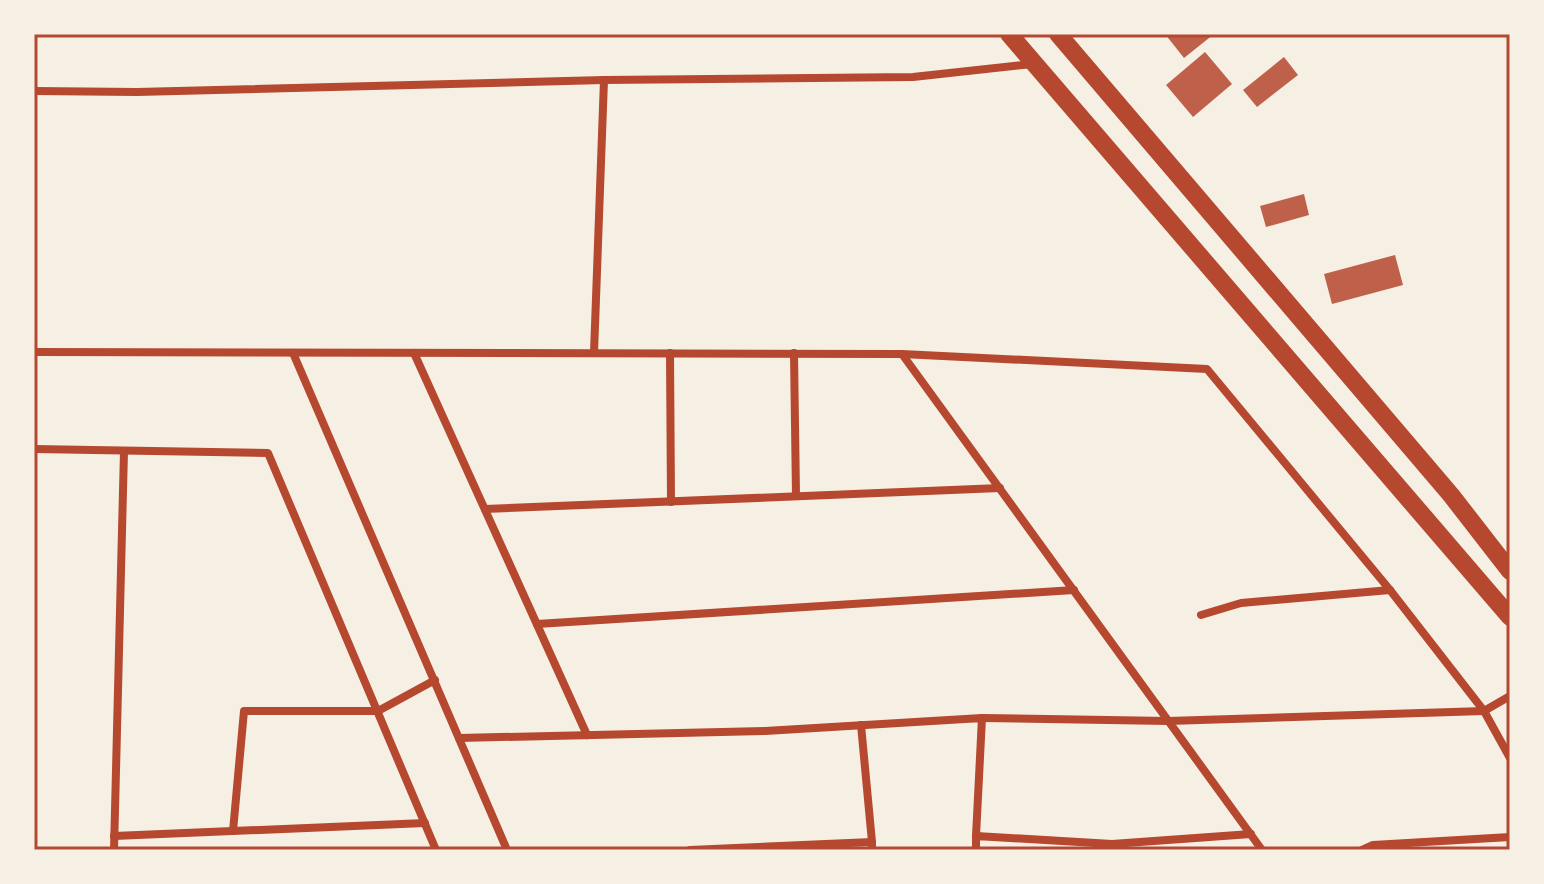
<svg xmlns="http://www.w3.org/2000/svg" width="1544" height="884" viewBox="0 0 1544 884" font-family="'Varela Round',sans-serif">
<rect width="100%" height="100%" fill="#f6efe4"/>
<g fill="#bf614a">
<polygon points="1165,34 1214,34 1184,58"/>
<polygon points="1205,52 1232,84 1193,117 1166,85"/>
<polygon points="1284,57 1298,75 1257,107 1243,90"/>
<polygon points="1304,194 1309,215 1266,227 1260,206"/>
<polygon points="1395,255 1403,285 1332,304 1324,274"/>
</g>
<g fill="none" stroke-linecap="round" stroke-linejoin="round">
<g stroke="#b5482f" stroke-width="8">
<polyline points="34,91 137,92 604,80 913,77 1032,64"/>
<polyline points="34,352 902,354 1262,850"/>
<polyline points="293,353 507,850"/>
<polyline points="414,353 587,735"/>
<polyline points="594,353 604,80"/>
<polyline points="670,353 671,502"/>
<polyline points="794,353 796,496"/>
<polyline points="902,354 1207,369 1390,590 1484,711 1510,758"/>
<polyline points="34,449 268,453 436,850"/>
<polyline points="485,509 1000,488"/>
<polyline points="1201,615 1241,603 1390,590"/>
<polyline points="537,624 1074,590"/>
<polyline points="982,718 1168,721 1484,711 1510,696"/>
<polyline points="861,725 872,842"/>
<polyline points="459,738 765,731 982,718 976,836"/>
<polyline points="233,831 244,711 378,711 435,680"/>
<polyline points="114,836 425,823"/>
<polyline points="1112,844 1251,834"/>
<polyline points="114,850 124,451"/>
<polyline points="690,850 872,842 872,850"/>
<polyline points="976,850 976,836 1112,844 1112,850"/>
<polyline points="1362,850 1373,845 1510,837"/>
</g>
<g stroke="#b5482f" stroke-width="18">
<polyline points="1009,34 1510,617"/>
<polyline points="1058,34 1451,495 1510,571"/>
</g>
</g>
<rect width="1544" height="884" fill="none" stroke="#f6efe4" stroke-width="72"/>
<rect x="36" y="36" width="1472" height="812" fill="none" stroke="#b5482f" stroke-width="3"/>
</svg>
